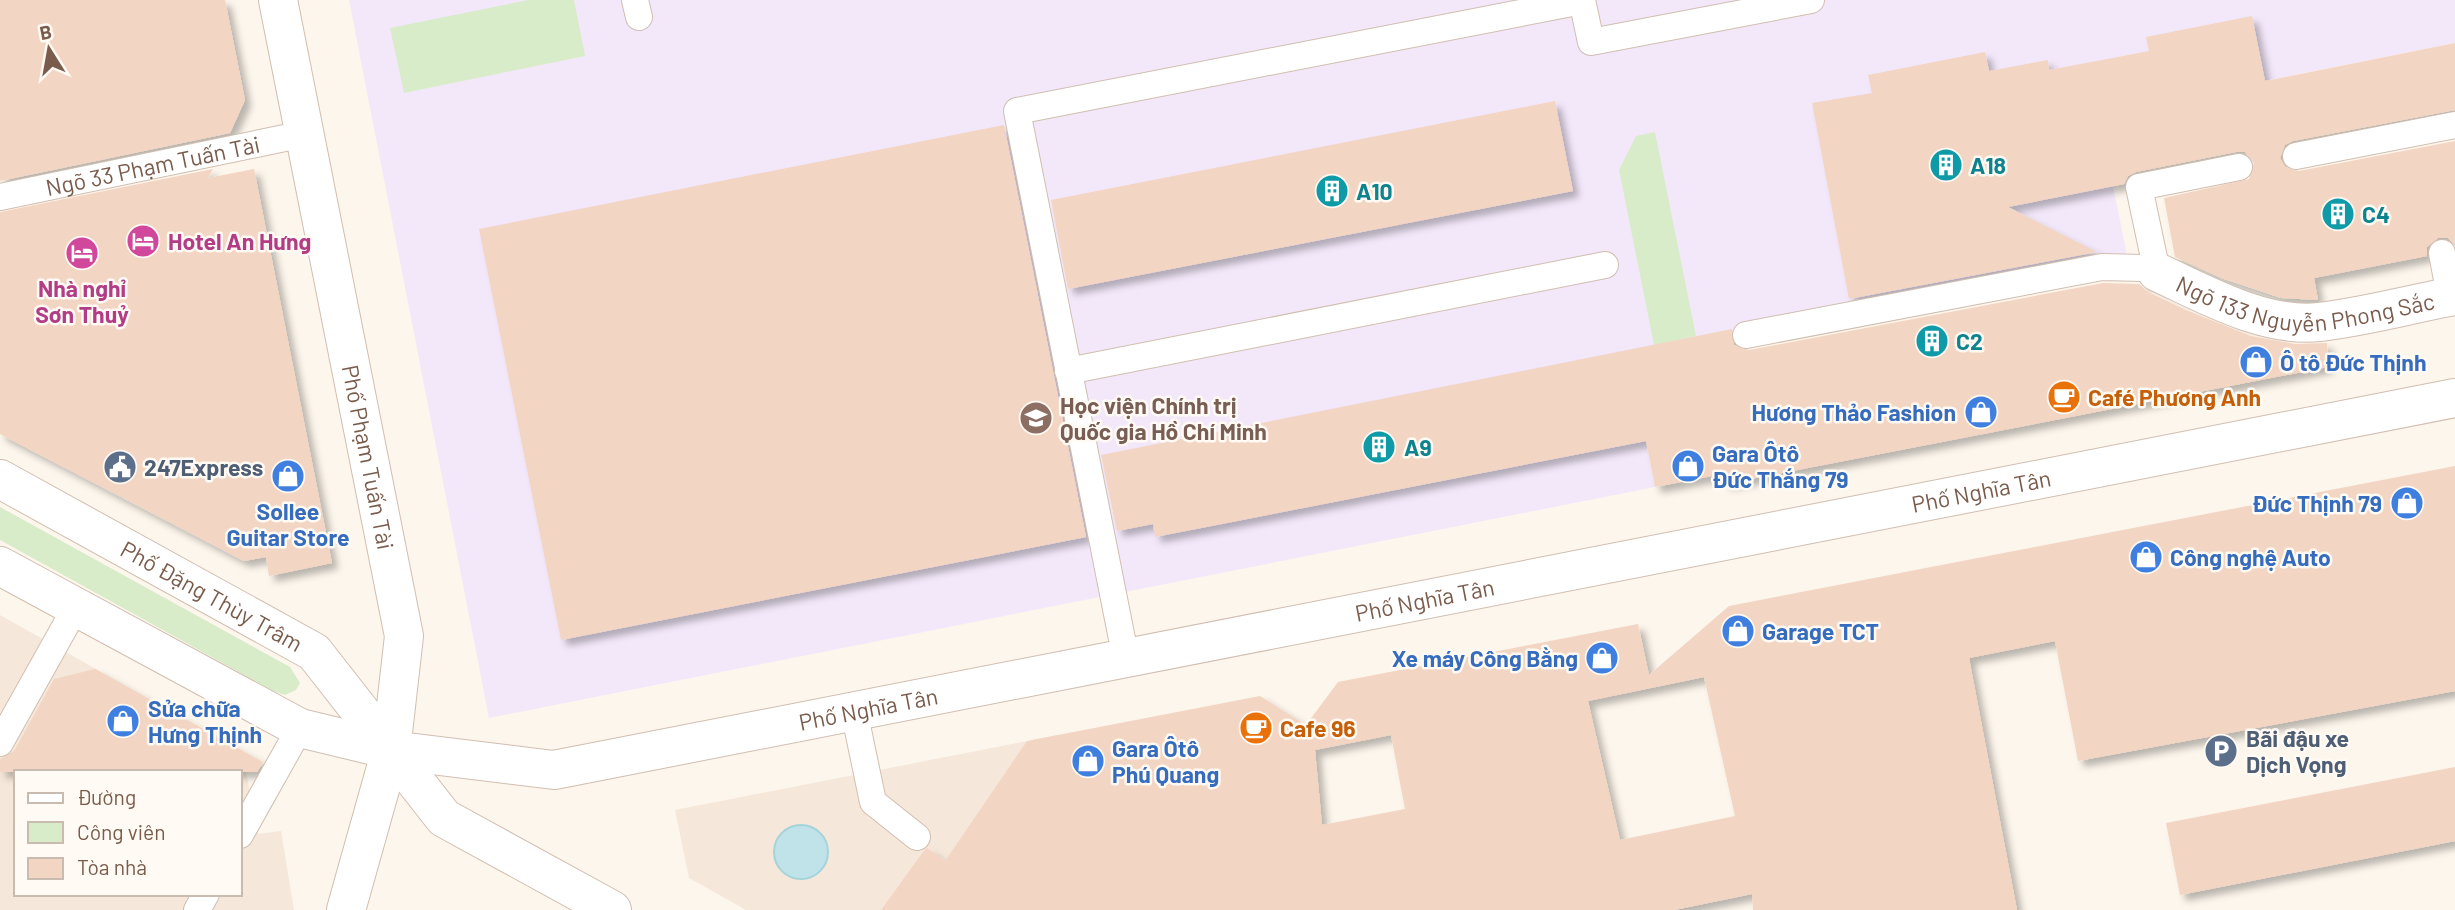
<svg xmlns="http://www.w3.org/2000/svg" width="2455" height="910" viewBox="0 0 2455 910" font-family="Barlow,sans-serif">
<defs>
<filter id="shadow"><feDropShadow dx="6" dy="6" stdDeviation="3.5" flood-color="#0004"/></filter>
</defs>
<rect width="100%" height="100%" fill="#fdf6ec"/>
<g fill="#f5e8da" fill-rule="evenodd">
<path d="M0,615L242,751L258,834L281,831L294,910H0ZM16,772H240V894H16Z"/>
<polygon points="1058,735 1097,910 746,910 689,878 675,810"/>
</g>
<polygon fill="#f3e8fa" points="349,0 2455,0 2455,43 2143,105 2133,54 2088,63 2127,255 1629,350 1655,487 489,718"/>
<g fill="#d8ecc9">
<polygon points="528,0 574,0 585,56 404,93 390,28"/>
<polygon points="1655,132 1696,336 1654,345 1619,170 1636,136"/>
<polygon points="0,507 290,667 300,683 296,690 285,695 273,691 0,540"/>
</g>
<circle fill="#bfe3e8" stroke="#a5d3da" stroke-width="2" cx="801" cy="852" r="27"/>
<g fill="#f3d5c3" fill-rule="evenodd" filter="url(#shadow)">
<polygon points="0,0 225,0 245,100 230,133 0,181"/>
<polygon points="2252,16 2265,81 2455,43 2455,110 2293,141 2285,145 2280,158 2285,167 2299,171 2455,141 2455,245 2448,238 2438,238 2427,247 2427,256 2314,278 2318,300 2281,298 2224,279 2175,257 2164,198 2249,179 2254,163 2245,152 2236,152 2136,172 2128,176 2124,184 2008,207 2097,252 1849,299 1812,103 1872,93 1868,75 1985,52 1989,71 2048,60 2049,70 2149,51 2146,37"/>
<polygon points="1555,101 1573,191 1068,289 1051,200"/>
<polygon points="1004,125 1086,537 561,640 479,229"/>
<polygon points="213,169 208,178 254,169 332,563 269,576 266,557 244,561 0,434 0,212"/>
<polygon points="2103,283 2139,284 2148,292 2186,310 2251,336 2295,344 2327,343 2328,367 1725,484 1723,474 1655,487 1646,441 1155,537 1153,524 1117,531 1101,455 1732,329 1734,345 1749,350"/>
<path d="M2455,466V691L2078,761L2055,641L1969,658L2017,910H1753L1752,894L1674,910H881L923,852L927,848L945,861L1027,741L1260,696L1306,725L1338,682L1638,624L1649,675L1729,606ZM1704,677L1735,816L1620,840L1588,701ZM1391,735L1405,809L1322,825L1315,750Z"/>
<polygon points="95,669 263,762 257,772 0,772 0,759 14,751 54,679"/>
<polygon points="2455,767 2455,841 2180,895 2166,823"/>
</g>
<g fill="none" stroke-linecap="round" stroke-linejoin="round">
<defs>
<g id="lane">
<polyline points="635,0 639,17"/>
<polyline points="1582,0 1591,42 1811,0"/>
<polyline points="2296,156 2455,125"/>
<path id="s1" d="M0,197L304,134"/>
<polyline points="2442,253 2450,296"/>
<polyline points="1746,335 2102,267 2143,268 2157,272 2139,187 2239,167"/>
<polyline points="1068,371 1605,265"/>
<polyline points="1126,659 1017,111 1582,1"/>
<polyline points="854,711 873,802 917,837"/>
<polyline points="0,743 76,607"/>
<polyline points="240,835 300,728"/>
<polyline points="197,910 206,894"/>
</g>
<g id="street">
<path id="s2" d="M278,0L404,636L391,750L346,910"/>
<path id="s3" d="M2157,272C2205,294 2264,328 2319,322C2364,317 2410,304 2455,296"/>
<path id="s4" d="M0,479L314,652L444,818L612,910"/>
<path id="s5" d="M0,566L300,728L391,750L554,770L2455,398"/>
</g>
</defs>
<use href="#lane" stroke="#d1beb0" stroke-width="28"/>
<use href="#street" stroke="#d1beb0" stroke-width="40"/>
<polyline stroke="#d9b8a5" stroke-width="4.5" stroke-dasharray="2 5" stroke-linecap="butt" points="1773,474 1776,487"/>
<use href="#lane" stroke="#fff" stroke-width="26"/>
<use href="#street" stroke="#fff" stroke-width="38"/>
</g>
<defs>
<symbol id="building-disc" viewBox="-11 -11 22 22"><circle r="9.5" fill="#0f9aa8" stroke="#fffaf3"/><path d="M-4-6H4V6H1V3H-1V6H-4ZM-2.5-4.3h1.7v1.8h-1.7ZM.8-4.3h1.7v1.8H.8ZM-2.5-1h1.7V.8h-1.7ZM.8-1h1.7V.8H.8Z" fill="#fff"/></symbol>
<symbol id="hotel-disc" viewBox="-11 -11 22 22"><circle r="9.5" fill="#d1479c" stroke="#fffaf3"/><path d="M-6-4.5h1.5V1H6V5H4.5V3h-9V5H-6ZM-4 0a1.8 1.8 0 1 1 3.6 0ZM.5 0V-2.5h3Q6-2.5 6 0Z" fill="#fff"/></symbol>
<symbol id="shop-disc" viewBox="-11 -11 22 22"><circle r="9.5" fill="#3f7fe0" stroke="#fffaf3"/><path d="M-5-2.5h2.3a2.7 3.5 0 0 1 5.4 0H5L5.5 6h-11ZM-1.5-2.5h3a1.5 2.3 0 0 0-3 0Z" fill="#fff"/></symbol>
<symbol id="cafe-disc" viewBox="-11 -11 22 22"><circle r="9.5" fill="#e8710a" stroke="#fffaf3"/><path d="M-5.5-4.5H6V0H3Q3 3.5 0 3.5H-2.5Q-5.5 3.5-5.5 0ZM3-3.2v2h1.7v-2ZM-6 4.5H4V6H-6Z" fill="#fff"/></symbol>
<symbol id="university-disc" viewBox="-11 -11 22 22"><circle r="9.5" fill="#8d6e63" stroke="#fffaf3"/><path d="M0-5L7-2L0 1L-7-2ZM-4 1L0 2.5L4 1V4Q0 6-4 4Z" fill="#fff"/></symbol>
<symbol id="civic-disc" viewBox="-11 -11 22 22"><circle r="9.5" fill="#5c6f8a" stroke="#fffaf3"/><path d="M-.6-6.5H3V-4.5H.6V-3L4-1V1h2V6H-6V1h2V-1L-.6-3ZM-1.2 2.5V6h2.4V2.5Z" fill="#fff"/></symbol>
<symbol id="parking-disc" viewBox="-11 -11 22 22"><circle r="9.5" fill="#5c6f8a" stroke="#fffaf3"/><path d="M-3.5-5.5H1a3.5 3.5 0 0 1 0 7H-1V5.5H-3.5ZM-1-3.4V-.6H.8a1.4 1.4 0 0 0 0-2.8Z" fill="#fff"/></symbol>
</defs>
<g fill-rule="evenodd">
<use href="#building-disc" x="1927" y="146" width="38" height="38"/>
<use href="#building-disc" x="1313" y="172" width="38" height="38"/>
<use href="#building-disc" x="2319" y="195" width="38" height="38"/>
<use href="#hotel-disc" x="124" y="222" width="38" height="38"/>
<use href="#hotel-disc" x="63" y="234" width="38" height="38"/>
<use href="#building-disc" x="1913" y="322" width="38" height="38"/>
<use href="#shop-disc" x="2237" y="343" width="38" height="38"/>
<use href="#cafe-disc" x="2045" y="378" width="38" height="38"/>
<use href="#shop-disc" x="1962" y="393" width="38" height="38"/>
<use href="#university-disc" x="1017" y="399" width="38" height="38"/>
<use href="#building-disc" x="1360" y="428" width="38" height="38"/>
<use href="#shop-disc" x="1669" y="447" width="38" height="38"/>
<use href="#civic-disc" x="101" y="448" width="38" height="38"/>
<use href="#shop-disc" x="269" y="457" width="38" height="38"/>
<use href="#shop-disc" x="2388" y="484" width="38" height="38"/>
<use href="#shop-disc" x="2127" y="538" width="38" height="38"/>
<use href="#shop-disc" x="1719" y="612" width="38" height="38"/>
<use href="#shop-disc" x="1583" y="639" width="38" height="38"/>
<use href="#shop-disc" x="104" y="702" width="38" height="38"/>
<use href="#cafe-disc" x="1237" y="709" width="38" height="38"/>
<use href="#parking-disc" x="2202" y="732" width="38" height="38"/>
<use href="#shop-disc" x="1069" y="742" width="38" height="38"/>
</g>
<g text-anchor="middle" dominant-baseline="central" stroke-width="5" stroke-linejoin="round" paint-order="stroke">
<g font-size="23" fill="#7a5c4d" stroke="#fffaf3">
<text stroke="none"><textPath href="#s1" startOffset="156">Ngõ 33 Phạm Tuấn Tài</textPath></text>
<text stroke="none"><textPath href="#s3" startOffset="156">Ngõ 133 Nguyễn Phong Sắc</textPath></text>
<text stroke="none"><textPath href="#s2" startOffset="466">Phố Phạm Tuấn Tài</textPath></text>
<text stroke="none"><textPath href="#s5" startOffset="2053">Phố Nghĩa Tân</textPath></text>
<text stroke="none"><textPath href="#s4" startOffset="242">Phố Đặng Thùy Trâm</textPath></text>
<text stroke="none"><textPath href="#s5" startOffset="1486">Phố Nghĩa Tân</textPath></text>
<text stroke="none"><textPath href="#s5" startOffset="919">Phố Nghĩa Tân</textPath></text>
</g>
<g font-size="23" font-weight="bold" fill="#0d838f" stroke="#fffaf3" text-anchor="start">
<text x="1970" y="165">A18</text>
<text x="1356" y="191">A10</text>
<text x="2362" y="214">C4</text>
<text x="1956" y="341">C2</text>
<text x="1404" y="447">A9</text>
</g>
<g font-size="23" font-weight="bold" fill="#b23c85" stroke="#fffaf3" text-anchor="start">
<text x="168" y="241">Hotel An Hưng</text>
<text x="82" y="288" text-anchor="middle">Nhà nghỉ<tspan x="82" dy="26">Sơn Thuỷ</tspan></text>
</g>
<g font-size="23" font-weight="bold" fill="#366cbe" stroke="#fffaf3" text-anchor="start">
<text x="2280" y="362">Ô tô Đức Thịnh</text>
<text x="1956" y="412" text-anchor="end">Hương Thảo Fashion</text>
<text x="1712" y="453">Gara Ôtô<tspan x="1712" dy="26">Đức Thắng 79</tspan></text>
<text x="2382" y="503" text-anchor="end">Đức Thịnh 79</text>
<text x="288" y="511" text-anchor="middle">Sollee<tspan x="288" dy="26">Guitar Store</tspan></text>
<text x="2170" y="557">Công nghệ Auto</text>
<text x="1762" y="631">Garage TCT</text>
<text x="1578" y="658" text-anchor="end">Xe máy Công Bằng</text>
<text x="148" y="708">Sửa chữa<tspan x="148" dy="26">Hưng Thịnh</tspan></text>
<text x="1112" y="748">Gara Ôtô<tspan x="1112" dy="26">Phú Quang</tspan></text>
</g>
<g font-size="23" font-weight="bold" fill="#c56008" stroke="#fffaf3" text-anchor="start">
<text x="2088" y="397">Café Phương Anh</text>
<text x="1280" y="728">Cafe 96</text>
</g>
<g font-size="23" font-weight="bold" fill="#785e54" stroke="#fffaf3" text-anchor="start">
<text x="1060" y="405">Học viện Chính trị<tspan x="1060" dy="26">Quốc gia Hồ Chí Minh</tspan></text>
</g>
<g font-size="23" font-weight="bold" fill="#4e5e75" stroke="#fffaf3" text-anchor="start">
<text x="144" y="467">247Express</text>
<text x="2246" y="738">Bãi đậu xe<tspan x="2246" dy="26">Dịch Vọng</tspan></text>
</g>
</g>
<rect x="14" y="770" width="228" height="126" fill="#fffaf3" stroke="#cabbb1" stroke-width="2"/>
<rect x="28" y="793" width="35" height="10" fill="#ffffff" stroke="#cabbb1" stroke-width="2"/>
<text x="77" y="805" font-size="21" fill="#7a5c4d">Đường</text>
<rect x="28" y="822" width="35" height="21" fill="#d8ecc9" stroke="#cabbb1" stroke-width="2"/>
<text x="77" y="840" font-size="21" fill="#7a5c4d">Công viên</text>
<rect x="28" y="858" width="35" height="21" fill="#f3d5c3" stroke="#cabbb1" stroke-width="2"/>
<text x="77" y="875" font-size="21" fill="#7a5c4d">Tòa nhà</text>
<g transform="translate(49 49) rotate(349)" stroke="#fffaf3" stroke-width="5" paint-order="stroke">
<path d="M0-5L12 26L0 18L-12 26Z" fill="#7a5c4d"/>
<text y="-10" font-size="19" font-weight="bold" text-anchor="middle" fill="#7a5c4d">B</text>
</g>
</svg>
